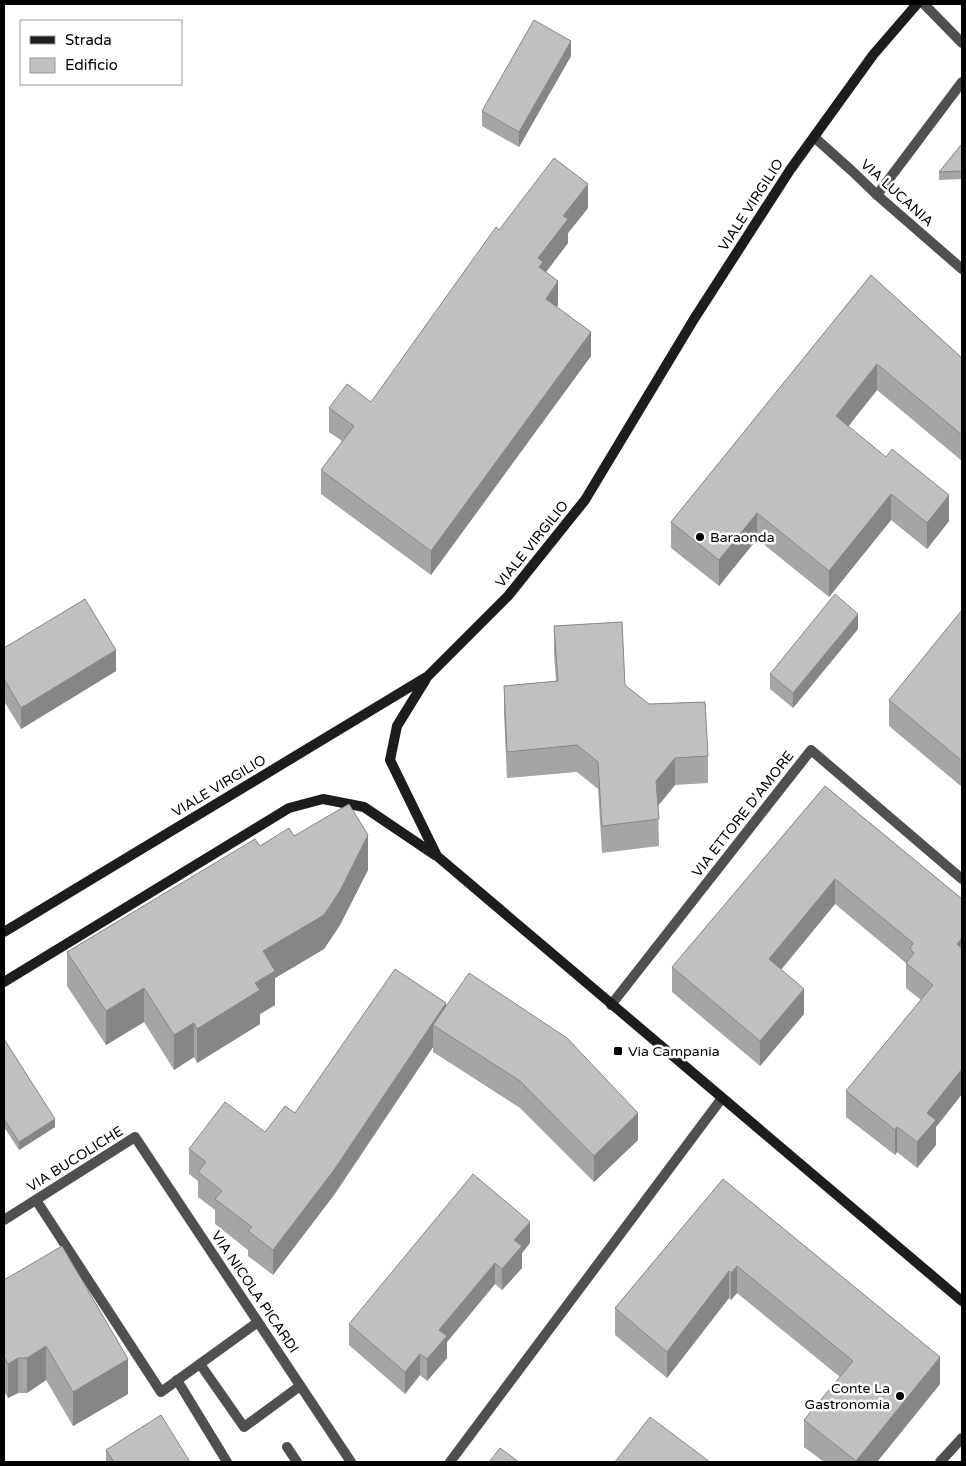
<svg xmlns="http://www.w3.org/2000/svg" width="966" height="1466" viewBox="0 0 966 1466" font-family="'Varela Round',sans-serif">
<rect width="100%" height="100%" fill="#fff"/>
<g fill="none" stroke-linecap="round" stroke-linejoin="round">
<g stroke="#505050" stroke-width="10">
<polyline points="36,1200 161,1392 258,1322"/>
<polyline points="200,1364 244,1427 300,1386"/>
</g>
<g stroke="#505050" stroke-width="10">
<polyline points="924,4 962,43"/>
<polyline points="814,137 852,171 877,195 962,269"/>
<polyline points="877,195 962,82"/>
<polyline points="611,1005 811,750 962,879"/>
<polyline points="4,1220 135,1137 351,1462"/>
<polyline points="177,1380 227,1462"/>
<polyline points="287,1447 297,1462"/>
<polyline points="450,1462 722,1098"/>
<polyline points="940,1462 962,1438"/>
</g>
<g stroke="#1d1d1d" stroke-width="10">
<polyline points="426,679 397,726 390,760 437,856 962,1301"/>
<polyline points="4,932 428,676 508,596 585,500 694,319 790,170 873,55 917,4"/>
<polyline points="4,982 289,808 323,799 364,807 435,855"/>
</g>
</g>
<g fill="#a5a5a5">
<polygon points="571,56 519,147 482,126 482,111"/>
<polygon points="962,144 962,179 939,180 939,172"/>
<polygon points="588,208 568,233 568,243 546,272 558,305 557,307 591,356 431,575 321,494 321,470 342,441 329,432 329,408 371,402"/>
<polygon points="871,275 962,358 962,461 877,390 848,426 949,521 927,549 891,520 829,597 757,539 719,586 671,548 671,522"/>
<polygon points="962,610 962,787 889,726 889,700"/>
<polygon points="554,626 708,756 708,783 675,785 658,806 659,846 602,853 598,789 577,772 507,778 504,713 504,686 556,681 554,653"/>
<polygon points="858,629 793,708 770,689 770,674"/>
<polygon points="4,648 116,671 21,729 4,701"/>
<polygon points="825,786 962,899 962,1094 936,1127 936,1145 917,1168 897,1152 895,1155 846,1117 846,1091 921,1000 906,988 906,963 835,904 781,970 804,1014 760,1066 672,992 672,967"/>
<polygon points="294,836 368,870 340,925 324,949 275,978 275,1005 260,1014 260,1024 197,1063 194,1057 174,1070 144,1022 106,1045 67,986 67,952 260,846"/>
<polygon points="446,1007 638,1140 594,1182 520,1108 433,1052 433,1047 334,1195 273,1275 248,1256 248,1250 215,1224 215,1210 198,1197 198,1181 189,1174 189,1149 265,1132 295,1113"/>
<polygon points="4,1039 55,1127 19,1150 4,1127"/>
<polygon points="723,1179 940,1384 877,1462 824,1462 804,1447 804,1420 840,1377 737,1293 731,1300 729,1298 667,1378 615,1335 615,1308"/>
<polygon points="530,1243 522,1253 522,1268 502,1290 495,1284 447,1342 447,1358 427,1381 420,1375 405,1394 349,1345 349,1324"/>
<polygon points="4,1280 128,1394 73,1426 46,1380 27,1393 18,1393 8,1398 4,1391"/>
<polygon points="106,1450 190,1462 106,1462"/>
</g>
<g fill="#868686">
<polygon points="571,41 571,56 519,147 519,132"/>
<polygon points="588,184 588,208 568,233 568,243 543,276 543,286 538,258 563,216"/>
<polygon points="558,281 558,305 546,323 546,299"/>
<polygon points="591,332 591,356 431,575 431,551"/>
<polygon points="877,364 877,390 836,442 836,416"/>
<polygon points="891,494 891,520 829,597 829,571"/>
<polygon points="949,495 949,521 927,549 927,523"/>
<polygon points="757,513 757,539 719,586 719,560"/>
<polygon points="858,614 858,629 793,708 793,693"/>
<polygon points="116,650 116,671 21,729 21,708"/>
<polygon points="675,758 675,785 656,808 656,781"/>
<polygon points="368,835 368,870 340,925 324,949 275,978 275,1005 260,1014 260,1024 197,1063 197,1029 255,983 263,951"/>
<polygon points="835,879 835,904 769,984 769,959"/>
<polygon points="962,938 962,963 957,944"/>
<polygon points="144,988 144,1022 106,1045 106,1011"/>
<polygon points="804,989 804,1014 760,1066 760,1041"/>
<polygon points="446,1003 446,1028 433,1025 433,1047 334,1195 273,1275 273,1250"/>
<polygon points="194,1023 194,1057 174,1070 174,1035"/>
<polygon points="962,1069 962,1094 936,1127 936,1145 917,1168 917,1142 927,1113"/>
<polygon points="638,1113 638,1140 594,1182 594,1156"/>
<polygon points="55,1119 55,1127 19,1150 19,1142"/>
<polygon points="897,1127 897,1152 895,1155 895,1130"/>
<polygon points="530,1222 530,1243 522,1253 522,1268 502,1290 502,1269 514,1240"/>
<polygon points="495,1263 495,1284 447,1342 447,1358 427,1381 427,1359 439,1330"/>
<polygon points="737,1266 737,1293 731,1300 731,1273"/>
<polygon points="729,1271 729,1298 667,1378 667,1352"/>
<polygon points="46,1346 46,1380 27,1393 27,1358"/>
<polygon points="420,1354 420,1375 405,1394 405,1372"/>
<polygon points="940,1357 940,1384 877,1462 856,1462 856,1461"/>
<polygon points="18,1358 18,1393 8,1398 8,1364"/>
<polygon points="128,1359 128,1394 73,1426 73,1392"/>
</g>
<g fill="#c0c0c0" stroke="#868686">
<polygon points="534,20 571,41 519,132 482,111"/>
<polygon points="962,144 962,171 939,172"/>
<polygon points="554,158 588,184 563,216 568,219 538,258 543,262 539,267 558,281 546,299 591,332 431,551 321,470 354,426 329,408 347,384 371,402 496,227 499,230"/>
<polygon points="871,275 962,358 962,435 877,364 836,416 886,457 892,449 949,495 927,523 891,494 829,571 757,513 719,560 671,522"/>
<polygon points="835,594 858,614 793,693 770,674"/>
<polygon points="85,599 116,650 21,708 4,679 4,648"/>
<polygon points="962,610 962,761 889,700"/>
<polygon points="622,622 625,685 649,704 705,702 708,756 675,758 656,781 659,819 602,826 598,762 577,745 507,752 504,686 558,681 554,626"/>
<polygon points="825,786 962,899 962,938 957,944 962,949 962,1069 927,1113 936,1120 917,1142 897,1127 895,1130 846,1091 933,985 906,963 914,953 910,949 913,943 835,879 769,959 804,989 760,1041 672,967"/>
<polygon points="349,804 368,835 340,891 324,915 263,951 275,971 255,983 260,990 197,1029 194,1023 174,1035 144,988 106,1011 67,952 255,839 260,846 289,828 294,836"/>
<polygon points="395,969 446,1003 334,1170 273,1250 248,1231 252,1227 215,1199 222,1191 198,1172 206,1162 189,1149 225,1102 265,1132 285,1106 295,1113"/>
<polygon points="469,973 567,1038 638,1113 594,1156 520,1081 433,1025"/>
<polygon points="4,1039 55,1119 19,1142 4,1119"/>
<polygon points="473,1174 530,1222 514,1240 522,1246 502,1269 495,1263 439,1330 447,1336 427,1359 420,1354 405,1372 349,1324"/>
<polygon points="723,1179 940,1357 856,1461 804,1420 853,1361 737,1266 731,1273 729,1271 667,1352 615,1308"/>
<polygon points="62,1246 128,1359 73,1392 46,1346 27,1358 18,1358 8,1364 4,1357 4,1280"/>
<polygon points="161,1415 190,1462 114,1462 106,1450"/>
<polygon points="650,1417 710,1462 615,1462"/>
<polygon points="500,1448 519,1462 489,1462"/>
</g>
<g fill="#000" stroke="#fff" stroke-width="2">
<circle cx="700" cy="537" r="5"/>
<rect x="613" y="1046" width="10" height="10" rx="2.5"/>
<circle cx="900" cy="1396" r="5"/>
</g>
<g text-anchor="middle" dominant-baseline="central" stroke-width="5" stroke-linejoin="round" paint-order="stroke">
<g font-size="14" fill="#000" stroke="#fff">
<text transform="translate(897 193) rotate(42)">VIA LUCANIA</text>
<text transform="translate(751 205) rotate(-57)">VIALE VIRGILIO</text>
<text transform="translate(532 544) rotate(-51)">VIALE VIRGILIO</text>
<text transform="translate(219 786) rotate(-31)">VIALE VIRGILIO</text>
<text transform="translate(743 814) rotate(-52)">VIA ETTORE D'AMORE</text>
<text transform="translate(75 1159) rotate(-32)">VIA BUCOLICHE</text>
<text transform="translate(255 1292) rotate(56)">VIA NICOLA PICARDI</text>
</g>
<g font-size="14" fill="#000" stroke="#fff" text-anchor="start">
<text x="710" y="537">Baraonda</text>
<text x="628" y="1051">Via Campania</text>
<text x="890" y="1388" text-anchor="end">Conte La<tspan x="890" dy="16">Gastronomia</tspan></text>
</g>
</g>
<rect width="966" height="1466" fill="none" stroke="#000000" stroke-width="10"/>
<rect x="20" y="20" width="162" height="65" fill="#ffffff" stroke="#999999"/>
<rect x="30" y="36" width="25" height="8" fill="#1d1d1d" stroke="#999999"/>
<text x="65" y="45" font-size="15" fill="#000000">Strada</text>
<rect x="30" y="58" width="25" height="15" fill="#c0c0c0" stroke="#999999"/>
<text x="65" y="70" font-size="15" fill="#000000">Edificio</text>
</svg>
